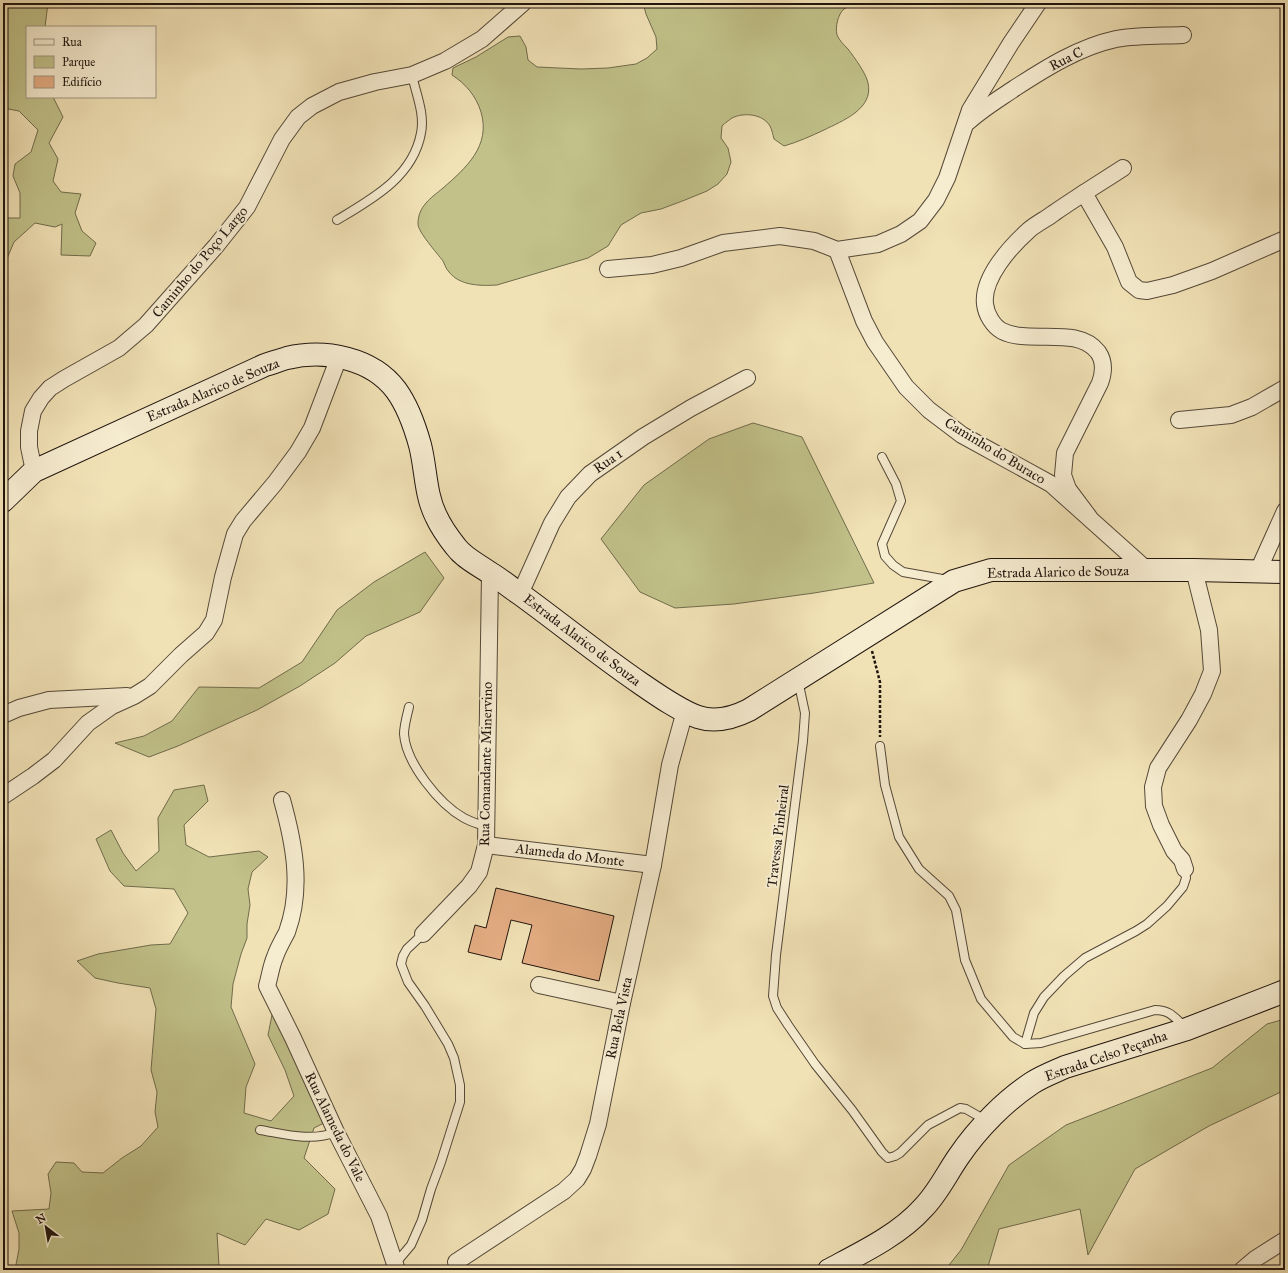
<svg xmlns="http://www.w3.org/2000/svg" width="1288" height="1273" viewBox="0 0 1288 1273" font-family="'IM FELL Great Primer',serif">
<rect width="100%" height="100%" fill="#f1e2b6"/>
<filter id="stains"><feTurbulence type="fractalNoise" baseFrequency=".005" numOctaves="4"/><feColorMatrix values="0 0 0 0 .2 0 0 0 0 .09 0 0 0 0 .02 0 0 0 .5 -.17"/></filter>
<radialGradient id="worn" r=".72"><stop offset=".6" stop-color="#630" stop-opacity="0"/><stop offset="1" stop-color="#630" stop-opacity=".3"/></radialGradient>
<g fill="#c1c189" stroke="#706b4c">
<polygon points="3,3 48,3 45,27 27,27 27,97 53,97 63,117 49,143 58,159 53,181 61,192 81,194 75,213 82,231 96,243 90,256 61,255 62,224 55,227 35,223 14,242 3,268 3,218 20,218 20,193 13,176 15,164 31,152 38,130 19,111 3,108"/>
<path d="M643,3H913C896,6 856,0 844,9C838,14 835,27 837,35C839,40 844,45 848,49C854,57 866,73 868,83C874,109 842,121 824,130C811,136 798,142 784,146L774,139C773,135 772,130 770,126C763,114 744,112 732,118C729,120 725,123 722,126L721,138L728,148L731,162L727,174L718,184L707,191L685,200L661,209L641,213L621,225L608,246L588,258L497,285C481,286 460,286 449,272C446,269 445,265 443,261C437,253 418,232 418,224C418,206 431,198 443,188C466,168 491,146 481,112C476,96 466,84 452,75L453,68L476,57L508,37L520,36L526,47L528,60L537,67L581,69L608,68L636,64L647,58L657,49L656,37L646,14Z"/>
<polygon points="753,423 802,437 874,583 814,593 734,604 675,608 640,592 601,539 644,485 709,439"/>
<polygon points="425,552 444,578 420,612 366,636 335,663 300,686 257,710 178,746 149,757 115,743 144,736 172,721 199,687 259,688 302,662 337,610 374,582"/>
<polygon points="204,785 208,801 184,825 186,845 209,857 259,851 268,857 252,872 248,889 250,905 247,924 247,938 241,954 233,984 231,1007 255,1064 246,1087 244,1113 271,1121 294,1096 285,1070 268,1035 272,1015 282,1000 285,1041 309,1054 332,1119 314,1128 304,1158 335,1189 328,1214 299,1230 266,1219 245,1245 217,1233 219,1266 221,1270 15,1270 19,1249 19,1233 12,1211 49,1209 51,1193 48,1174 56,1162 74,1163 82,1172 103,1173 122,1158 141,1146 158,1127 155,1112 157,1092 151,1070 156,1009 150,988 118,983 95,978 77,961 98,954 151,945 170,944 188,913 174,889 124,886 110,871 96,839 111,830 123,853 136,871 159,851 158,818 174,790"/>
<polygon points="1285,1019 1285,1090 1209,1126 1135,1169 1088,1255 1080,1209 999,1229 987,1270 945,1270 961,1250 1009,1165 1066,1125 1212,1068 1267,1024"/>
</g>
<polygon fill="#e5ad83" stroke="#20150e" points="496,888 614,916 599,981 522,963 532,925 511,920 501,960 468,952 475,925 486,928"/>
<g fill="none" stroke-linecap="round" stroke-linejoin="round">
<defs>
<g id="service">
<path d="M337,220C372,199 413,177 421,133C425,114 416,94 412,75"/>
<polyline points="882,457 896,484 901,501 882,544 885,556 893,565 903,572 948,580"/>
<polyline points="798,680 805,713 803,741 776,955 773,996 777,1008 788,1025 815,1064 852,1110 882,1152 888,1158 895,1156 900,1153 928,1125 960,1108 966,1109 987,1121"/>
<path d="M409,707C407,715 404,726 404,734C406,763 439,804 464,818C471,822 479,824 487,827"/>
<path d="M880,746L885,785L899,837L919,869L949,896L956,910L965,960L981,999L1013,1037L1025,1044L1041,1043L1155,1010C1170,1010 1174,1017 1185,1027"/>
<polyline points="1025,1044 1034,1013 1044,997 1064,976 1085,958 1136,931 1147,924 1167,906 1183,887 1186,878 1185,869"/>
<path d="M260,1130C284,1134 312,1142 336,1132"/>
<polyline points="395,1264 411,1245 422,1220 431,1189 441,1162 460,1102 460,1085 454,1058 448,1044 425,1006 408,982 401,964 403,956 407,949 423,934"/>
</g>
<g id="minor">
<path d="M968,122C982,109 999,99 1015,88C1046,68 1079,47 1116,39C1138,35 1161,36 1183,35"/>
<polyline points="1084,193 1115,247 1129,282 1139,290 1147,291 1173,285 1212,271 1285,239"/>
<polyline points="837,250 864,321 875,342 906,387 929,410 962,435 1051,484 1147,570"/>
<polyline points="608,269 652,265 681,258 723,243 780,236 814,241 837,250 878,244 901,234 920,221 936,200 947,178 970,110 1011,43 1038,3"/>
<polyline points="1179,420 1231,415 1252,407 1285,388"/>
<polyline points="34,471 29,447 29,431 33,411 41,398 50,388 64,379 119,348 146,325 216,246 247,207 282,139 298,117 312,106 339,92 375,82 412,75 445,61 482,39 523,3"/>
<path d="M1089,517L1068,489L1063,475L1065,453L1100,383C1104,372 1105,362 1098,352C1077,325 1030,345 1002,331C993,326 986,314 985,304C982,278 1010,247 1029,230C1036,224 1046,219 1054,213C1077,197 1100,183 1123,168"/>
<polyline points="1258,571 1285,511"/>
<polyline points="520,594 552,523 568,497 590,474 643,437 691,408 747,378"/>
<polyline points="3,715 19,708 49,700 127,696"/>
<polyline points="3,796 33,776 54,760 88,723 112,706 134,696 150,686 181,655 206,633 214,620 223,577 235,534 243,521 275,483 298,452 312,428 339,357"/>
<path d="M282,800C294,843 303,888 287,932C283,940 278,948 275,957C271,966 270,976 267,986L293,1038L336,1132L379,1216L397,1270"/>
<polyline points="486,845 653,865"/>
<polyline points="1185,869 1182,860 1174,851 1161,825 1154,806 1153,787 1158,768 1189,720 1203,694 1212,671 1209,630 1194,570"/>
<polyline points="423,934 469,886 479,872 486,845 490,573"/>
<polyline points="539,985 622,1003"/>
<polyline points="456,1262 564,1191 577,1179 583,1169 588,1156 598,1124 622,1003 653,865 670,765 685,711"/>
<polyline points="1242,1270 1255,1259 1285,1240"/>
</g>
<g id="secondary">
<path d="M3,501L34,471L265,365C272,363 280,360 287,358C325,349 372,358 396,390C407,405 415,427 420,445C426,468 425,494 436,516C441,527 448,537 456,547C464,558 479,565 490,573C500,579 510,587 520,594C560,623 599,655 640,683C656,694 680,711 698,717C716,723 733,718 749,710L954,581L991,570H1194L1285,572"/>
<path d="M829,1270C861,1253 899,1235 923,1208C938,1193 947,1173 959,1156C978,1128 1005,1101 1032,1083C1043,1076 1054,1072 1065,1067L1187,1029L1285,991"/>
</g>
</defs>
<use href="#service" stroke="#544838" stroke-width="10"/>
<use href="#minor" stroke="#544838" stroke-width="18"/>
<use href="#secondary" stroke="#20150e" stroke-width="24"/>
<polyline stroke="#20150e" stroke-width="2.5" stroke-dasharray="3 2" stroke-linecap="butt" points="872,651 880,682 880,737"/>
<use href="#service" stroke="#f6ecd0" stroke-width="8"/>
<use href="#minor" stroke="#f6ecd0" stroke-width="16"/>
<use href="#secondary" stroke="#f6ecd0" stroke-width="22"/>
</g>
<g text-anchor="middle" dominant-baseline="central" stroke-width="4" stroke-linejoin="round" paint-order="stroke">
<g font-size="14" fill="#20150e" stroke="#f6ecd0">
<text transform="translate(1066 59) rotate(-27)">Rua C</text>
<text transform="translate(200 262) rotate(-50)">Caminho do Poço Largo</text>
<text transform="translate(213 390) rotate(-23)">Estrada Alarico de Souza</text>
<text transform="translate(995 451) rotate(31)">Caminho do Buraco</text>
<text transform="translate(608 461) rotate(-35)">Rua 1</text>
<text transform="translate(1058 572) rotate(-1)">Estrada Alarico de Souza</text>
<text transform="translate(582 640) rotate(37)">Estrada Alarico de Souza</text>
<text transform="translate(486 764) rotate(-89)">Rua Comandante Minervino</text>
<text transform="translate(778 836) rotate(-83)">Travessa Pinheiral</text>
<text transform="translate(570 855) rotate(7)">Alameda do Monte</text>
<text transform="translate(619 1018) rotate(-78)">Rua Bela Vista</text>
<text transform="translate(1106 1056) rotate(-19)">Estrada Celso Peçanha</text>
<text transform="translate(335 1127) rotate(64)">Rua Alameda do Vale</text>
</g>
</g>
<rect width="1288" height="1273" fill="none" stroke="#f1e2b6" stroke-width="16"/>
<rect x="4" y="4" width="1280" height="1265" fill="none" stroke="#20150e" stroke-width="2"/>
<rect x="8" y="8" width="1272" height="1257" fill="none" stroke="#20150e"/>
<rect x="26" y="26" width="130" height="72" fill="#f6ecd0" stroke="#a09682"/>
<rect x="34" y="39" width="20" height="6" fill="#f6ecd0" stroke="#a09682"/>
<text x="62" y="46" font-size="12" fill="#20150e">Rua</text>
<rect x="34" y="56" width="20" height="12" fill="#c1c189" stroke="#a09682"/>
<text x="62" y="66" font-size="12" fill="#20150e">Parque</text>
<rect x="34" y="76" width="20" height="12" fill="#e5ad83" stroke="#a09682"/>
<text x="62" y="86" font-size="12" fill="#20150e">Edifício</text>
<g transform="translate(46 1227) rotate(329)" stroke="#f6ecd0" stroke-width="3" paint-order="stroke">
<path d="M0-3L7 15L0 10L-7 15Z" fill="#20150e"/>
<text y="-6" font-size="11" font-weight="bold" text-anchor="middle" fill="#20150e">N</text>
</g>
<rect width="100%" height="100%" filter="url(#stains)"/>
<rect width="100%" height="100%" fill="url(#worn)"/>
</svg>
